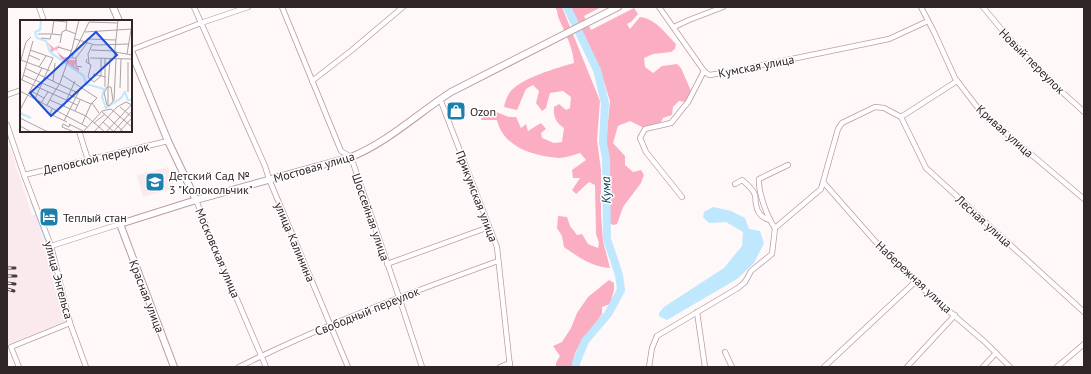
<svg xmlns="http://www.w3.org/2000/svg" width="1091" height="374" viewBox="0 0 1091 374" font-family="'PT Sans',sans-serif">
<rect width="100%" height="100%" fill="#fef8f9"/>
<g fill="#fbeaed">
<polygon points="7,142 16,164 15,168 17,169 32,215 36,215 66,321 7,345"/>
<polygon points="168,167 174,188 143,197 137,175"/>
</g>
<g fill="#fbaec1">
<path d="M555,7H562L600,101L597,140L601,170V214L603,241L610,268C593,267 578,257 564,247L562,236L557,228L558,216L567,217L570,226L577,235L582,234L588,244L598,248L599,243L596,234L595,185L589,182L576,194L572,190L580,178H573L572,170L586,160L580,153C573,155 565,158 559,158C533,156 504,148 497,120H481L484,113L491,110L509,117H516L521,128L526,124L528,131L541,123L546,129L541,133L542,138L554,143L562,142L564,128C556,123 553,116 554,107L559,104L566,110L570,108L571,97L563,91L550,93L546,108L542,111L536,103L539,91L533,85L526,89L517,110L504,107C505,102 507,96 510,92C521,78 557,68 574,63C573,47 565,33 559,19C557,14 558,11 555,7Z"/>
<path d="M571,7H601L584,16L591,30L634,8L638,14L631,22L627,24L630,29L640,17C656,19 665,33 676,44L675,49L671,52L653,54L644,58L645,67L653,73L662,66L677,64L681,68L691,91L685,102L679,101L673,107L672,115L663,118L661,122L644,128L630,121L618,126L613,143L625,156V165L633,172L641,170L644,175L641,183L623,207L617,224L613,225L610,223L609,160L606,143L610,101L600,69L585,41Z"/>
<path d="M609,280L614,283V290L610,304L602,307V314C593,328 571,349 573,367H556V363L560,356L553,346L562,342L571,328L577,313L588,297Z"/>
</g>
<polygon fill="#bfe7fd" points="713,207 731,211 745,218 749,229 760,231 764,243 754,263 737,279 667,320 659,316 659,313 664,307 724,268 742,246 743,232 726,222 709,223 703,217 704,212"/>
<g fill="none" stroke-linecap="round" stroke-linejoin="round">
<polyline stroke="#bfe7fd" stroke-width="1.5" points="31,201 46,242"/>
<polyline stroke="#bfe7fd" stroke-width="8" points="567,7 597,70 605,103 603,143 606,158 607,239 619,275 621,290 608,314 585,341 576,363 576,367"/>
<defs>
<g id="street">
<polyline points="39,7 44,21"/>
<polyline points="194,7 265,166 269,179 348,367"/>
<polyline points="282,7 341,151 351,157 399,297 422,367"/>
<polyline points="659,7 704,71"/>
<polyline points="921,7 934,32 955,78 981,112 1084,199"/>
<path d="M983,7C1006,36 1032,64 1059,89C1067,97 1076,104 1084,112"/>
<polyline points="674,27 689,20 723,7"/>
<polyline points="131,50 201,23 248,7"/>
<polyline points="312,81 352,50 403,7"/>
<polyline points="7,95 21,90"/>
<polyline points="440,99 497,247 510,367"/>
<polyline points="901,117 926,168 1084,312"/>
<polyline points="7,125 24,175 51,246 70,323 86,367"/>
<polyline points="79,131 88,160"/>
<polyline points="24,175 168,141"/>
<polyline points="824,183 874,240 915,282 985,342 1010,367"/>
<path d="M735,184L742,180C747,184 753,189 755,195C756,198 755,201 756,204C757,213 762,218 770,220"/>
<polyline points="682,197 646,152 640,138 645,129 671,123 688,102 704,71 709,75 724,73 889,39 928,21"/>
<polyline points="196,200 212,241 266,367"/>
<polyline points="775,228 821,189 838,129 842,123 875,107 884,108 901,117 957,81"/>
<polyline points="51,246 120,224"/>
<polyline points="387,264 489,227"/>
<polyline points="697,312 705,367"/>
<polyline points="725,352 732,367"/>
<polyline points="19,367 11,347 70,323"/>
<path d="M239,367C323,325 410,293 498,261"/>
<polyline points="500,367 510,363"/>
<path d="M649,367L652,348L657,336L738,288L745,282L751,271L772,254L775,228C767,217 758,192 759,179L788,165"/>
<polyline points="824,367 915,282"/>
<polyline points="907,367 955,315"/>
<polyline points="983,367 996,353"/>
<polyline points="1057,367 1084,344"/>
</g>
<g id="secondary">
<polyline points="113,7 119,21"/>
<polyline points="131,51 168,141 196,200"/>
<path d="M174,367L120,224L196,200L351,157C388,142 417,114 451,92L618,7"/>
</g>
</defs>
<use href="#street" stroke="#bc9da4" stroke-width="6"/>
<use href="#secondary" stroke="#bc9da4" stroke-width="8"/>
<use href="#street" stroke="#fff" stroke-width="4.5"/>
<use href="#secondary" stroke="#fff" stroke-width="6"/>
<defs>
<g id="rail">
<polyline points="7,268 15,268"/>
<polyline points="7,276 16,276"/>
<polyline points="7,283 15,284"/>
<polyline points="7,289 14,291"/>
</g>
</defs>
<use href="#rail" stroke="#483e40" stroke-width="3"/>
<use href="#rail" stroke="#fff" stroke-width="1.5" stroke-dasharray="4.5" stroke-linecap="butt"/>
</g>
<defs>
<symbol id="shop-square" viewBox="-11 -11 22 22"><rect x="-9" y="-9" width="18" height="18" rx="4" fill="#1b80ab" stroke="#fff"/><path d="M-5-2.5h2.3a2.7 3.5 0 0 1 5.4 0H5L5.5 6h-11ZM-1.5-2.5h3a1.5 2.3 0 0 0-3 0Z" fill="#fff"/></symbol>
<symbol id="school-square" viewBox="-11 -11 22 22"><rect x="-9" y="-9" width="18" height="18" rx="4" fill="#1b80ab" stroke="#fff"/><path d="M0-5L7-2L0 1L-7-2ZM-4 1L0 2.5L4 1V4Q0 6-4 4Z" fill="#fff"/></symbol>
<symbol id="hotel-square" viewBox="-11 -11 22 22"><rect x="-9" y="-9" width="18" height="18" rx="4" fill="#1b80ab" stroke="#fff"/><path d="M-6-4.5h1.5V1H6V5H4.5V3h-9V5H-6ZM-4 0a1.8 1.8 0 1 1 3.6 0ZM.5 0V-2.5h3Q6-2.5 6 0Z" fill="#fff"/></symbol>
</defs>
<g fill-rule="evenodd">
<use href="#shop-square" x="445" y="100" width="22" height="22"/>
<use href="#school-square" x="144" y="171" width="22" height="22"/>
<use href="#hotel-square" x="38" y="206" width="22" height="22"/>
</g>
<g text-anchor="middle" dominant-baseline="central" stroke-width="3" stroke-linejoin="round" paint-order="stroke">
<g font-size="12" fill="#2f2426" stroke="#fff">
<text transform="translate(1032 61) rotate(45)">Новый переулок</text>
<text transform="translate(756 66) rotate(-11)">Кумская улица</text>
<text transform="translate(1005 131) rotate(42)">Кривая улица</text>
<text transform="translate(96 158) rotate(-13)">Деповской переулок</text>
<text transform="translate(314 167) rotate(-16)">Мостовая улица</text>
<text transform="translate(477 196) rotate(69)">Прикумская улица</text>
<text transform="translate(371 217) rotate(71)">Шоссейная улица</text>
<text transform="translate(984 221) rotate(42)">Лесная улица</text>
<text transform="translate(295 242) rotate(67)">улица Калинина</text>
<text transform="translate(218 253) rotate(67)">Московская улица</text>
<text transform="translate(914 277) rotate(43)">Набережная улица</text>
<text transform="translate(59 280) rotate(75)">улица Энгельса</text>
<text transform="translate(147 296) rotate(69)">Красная улица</text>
<text transform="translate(367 311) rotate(-22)">Свободный переулок</text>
</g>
<g font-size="12" fill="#2f2426" stroke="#fff" text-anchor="start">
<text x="470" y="111">Ozon</text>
<text x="169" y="175">Детский Сад №<tspan x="169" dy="14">3 "Колокольчик"</tspan></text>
<text x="63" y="217">Теплый стан</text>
</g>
<g font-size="13" font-style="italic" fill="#04394f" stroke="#fff">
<text transform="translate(606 190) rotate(-91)">Кума</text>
</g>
</g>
<g transform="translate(20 20)">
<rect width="112" height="112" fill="#fef8f9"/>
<path d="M27,22L34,28L40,25L36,31L47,40H57L54,46L59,48V53L42,40L35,29L33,32L30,31L31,28Z" fill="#fbaec1"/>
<path fill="none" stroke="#bfe7fd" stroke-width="2" d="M21,0L20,10L15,12L17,18L26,21L30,32L64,56L66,64L84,69L82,77L86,88L101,78L105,72L108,80H112M0,93L11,98"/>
<path fill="none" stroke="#aba3a5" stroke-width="1" d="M26,0L47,2M34,0L32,14L41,15M47,0L46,10L56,14M65,12L112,9M18,14H32M11,17L6,22L1,40L30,51M21,18L30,19L31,15M55,19L75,25L109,24M68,19L96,20M40,23L42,12L46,10M38,27L51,31M10,30L33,38L15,79M71,30L95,31M95,32L112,35M107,34L112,4M9,35L20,40M40,35L43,38H56M52,37L69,2L98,3M70,38L112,39M67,39L66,42L71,45L68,57L74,62L81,56V39M94,39L98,0M108,42V72M69,44L68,34L72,25M19,47L26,36M62,47L56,46V38L67,23M5,48L58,73M73,54L86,57M3,55L71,84M42,55L77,78L71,84L62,104M0,59L33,74L40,63L52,29L59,0M2,60L13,21M33,61L35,43M85,67V39M88,67L90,39M100,68L101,39M0,71L67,107M11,71L24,78M30,80L66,96L85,112M93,81L91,67H87L84,73L87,85L89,86L94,80L96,39M21,83L28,72M72,83L79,93M27,85L33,74L57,85M44,86L55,61M88,86V67M100,87L112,97M32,89L30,94L47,102M0,90L22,48M55,91L60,80M82,92L104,112M0,98L28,112M44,101L61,67M83,102L94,112M74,103L85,94M49,104L63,111M0,106L11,112M42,107L54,112M42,107L43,104L49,107L50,104M94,111L112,91M63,112L82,91L91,89L112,107M74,112L97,87L106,82L112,85M86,112L112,84M99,112L112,98"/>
<path fill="#1d4ed8" fill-opacity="0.15" stroke="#1d4ed8" stroke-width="2" d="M76,12L97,35L31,96L10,73Z"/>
<rect width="112" height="112" fill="none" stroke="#2f2426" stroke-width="2"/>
</g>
<rect width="1091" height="374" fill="none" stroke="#2f2426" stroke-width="16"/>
</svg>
